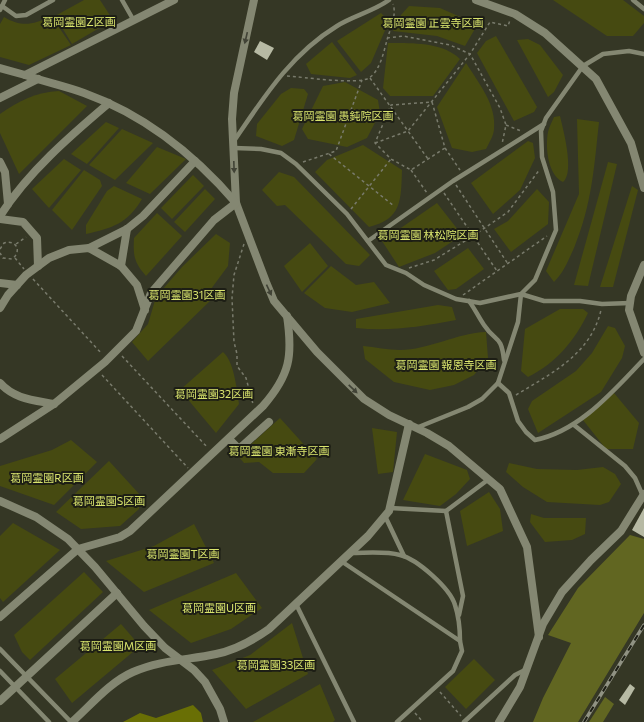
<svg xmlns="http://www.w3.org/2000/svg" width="644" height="722" viewBox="0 0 644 722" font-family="Commissioner,'Noto Sans JP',sans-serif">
<rect width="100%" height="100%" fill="#353725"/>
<g fill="#464a11">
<polygon points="84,0 100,0 113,20 72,44 55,16"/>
<polygon points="553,0 623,0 644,16 644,23 633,36 607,36"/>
<polygon points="409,6 440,8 474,23 476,27 465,46 437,36 393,31 401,15"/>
<polygon points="381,13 389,21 371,63 361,72 337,41"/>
<path d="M4,17C23,28 32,24 52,17L71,45L29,65L0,57V24Z"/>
<polygon points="496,36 537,107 534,112 514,121 477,53 486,41"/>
<polygon points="528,39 540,45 563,75 554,92 548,97 517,40"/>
<polygon points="332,42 357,75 350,78 311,74 306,64"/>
<path d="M388,43C411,43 443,42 460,59L433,96H390L383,88Z"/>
<path d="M466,63C478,82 497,105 494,129C494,135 489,143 486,149L472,152L452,148L437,107Z"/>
<polygon points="345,82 378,100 380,113 367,138 347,147 308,139 302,129 323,86"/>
<polygon points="291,88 304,89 308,94 294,140 282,146 256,136 257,124 281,94"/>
<path d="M59,91L87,106L19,174L0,133V114C19,101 36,92 59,91Z"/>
<path d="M560,116C563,129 575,173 563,182C548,175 545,148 548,132C549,127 552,122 554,117Z"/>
<path d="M577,119L599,122C594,168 592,204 574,248C568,261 564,272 554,282L546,271L579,194Z"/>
<polygon points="106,122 119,128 87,164 71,154"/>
<polygon points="122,129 153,143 115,180 89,165"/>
<polygon points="528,141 533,143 535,158 520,190 493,214 471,183"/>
<path d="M363,145L402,170C401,200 402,219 369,227L315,172L327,160Z"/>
<polygon points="157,147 186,159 150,194 126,183"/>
<polygon points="64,159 81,170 49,208 32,189"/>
<polygon points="608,162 617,164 588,286 574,285"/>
<polygon points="84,170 100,180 102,186 72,230 52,210"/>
<polygon points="279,172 294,177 370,255 359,266 346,264 285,205 277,206 262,190"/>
<polygon points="193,175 204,186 172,219 161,208"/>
<path d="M114,186L142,199C127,224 112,228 86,234V225L107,191Z"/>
<polygon points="632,186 638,190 613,287 600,287"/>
<polygon points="205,189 215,199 185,232 174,222"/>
<polygon points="537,189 549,202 548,224 511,252 494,229 508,221"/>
<polygon points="437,203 462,235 435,253 399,267 382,241"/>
<path d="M157,213L182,236L146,276C134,262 133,256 134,238Z"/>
<polygon points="216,234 230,243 228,266 208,293 211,300 148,361 132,342 148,324 156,297 182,267"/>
<polygon points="310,243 328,266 302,292 284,266"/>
<polygon points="468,248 484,269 456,289 448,290 434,271"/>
<polygon points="331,266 356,285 374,282 390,303 352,312 325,308 304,293"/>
<path d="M438,305L452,307L456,320C423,326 390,332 356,328V319Z"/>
<path d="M560,309H583L588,313C575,340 556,363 528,377L521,371L525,329Z"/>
<polygon points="608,326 615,328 625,346 622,358 601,392 538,433 528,409 532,401 576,371 592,353"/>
<path d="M486,332L488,358L474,375L454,385L430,390L394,382L365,359L363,346C375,347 388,350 400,350C428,350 457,333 486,332Z"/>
<path d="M223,352C234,361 237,390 239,404L216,433L180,390Z"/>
<polygon points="614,393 639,423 633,449 606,449 583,420"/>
<polygon points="280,418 317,459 304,473 273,473 259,462 244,463 238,456"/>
<polygon points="372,428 397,432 393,472 378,474"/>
<polygon points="71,440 97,462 54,505 0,486 0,466 52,450"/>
<polygon points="425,454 467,470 470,479 456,494 440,506 403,500"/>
<polygon points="109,461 141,496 139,509 120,526 81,529 56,512"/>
<polygon points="509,463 537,469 577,470 603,467 615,474 621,484 609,502 600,505 547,502 523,487 506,472"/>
<polygon points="489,492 500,509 503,531 467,546 460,511"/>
<polygon points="531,514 544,518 586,518 585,534 572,540 545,542 530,522"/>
<polygon points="13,523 60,550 3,602 0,598 0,536"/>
<polygon points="194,524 214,563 144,592 106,561 154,546"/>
<polygon points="84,572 103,592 30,660 22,652 14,635"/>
<polygon points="236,573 262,608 231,629 191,643 149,610"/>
<polygon points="292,623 308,674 246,709 212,670 250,655"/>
<polygon points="121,624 140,646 72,703 55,679"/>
<polygon points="474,659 495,680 466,709 445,687"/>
<polygon points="320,684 335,720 333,722 253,722"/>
</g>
<g fill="#616621">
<polygon points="630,535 644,539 644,613 578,722 533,722 543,698 571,643 548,635 578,588"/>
<polygon points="605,697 614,704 603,722 589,722"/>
</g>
<polygon fill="#696f05" points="193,705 201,713 203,722 123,722 140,713 156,718"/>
<g fill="#b7baa4">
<polygon points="260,41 274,48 267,60 254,52"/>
<polygon points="644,508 644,537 632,530"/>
<polygon points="630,684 635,688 625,705 619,700"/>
</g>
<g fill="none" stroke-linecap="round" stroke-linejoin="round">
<g stroke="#797b6c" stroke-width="1.5" stroke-dasharray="3 3" stroke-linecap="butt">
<polyline points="387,38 403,36 450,45 470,54 500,108 506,125 502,144"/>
<path d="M287,76C303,77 358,85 369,78C380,71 384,51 387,40C390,29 397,15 393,4"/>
<polyline points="370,78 428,159"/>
<polygon points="432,102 445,148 411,170 391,159 375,143 391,105"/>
<polyline points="506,125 521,131"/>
<polyline points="375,143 408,131 470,54 490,22 508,26 510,20"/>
<polyline points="445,148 460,170"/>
<polyline points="329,154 394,206"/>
<polyline points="303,162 336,151 362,80"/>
<polyline points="411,170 427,193"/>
<polyline points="456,185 508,264"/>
<polyline points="444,193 497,271"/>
<polyline points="351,209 391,159"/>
<polyline points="16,244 26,237"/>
<polyline points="244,244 234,275 232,298 234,342 237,354 237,366 246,378 253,404"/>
<path d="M0,249L4,243C17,239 22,252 12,259L3,258L0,253"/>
<polyline points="15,258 24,269"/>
<polyline points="409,268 434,260 473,236 508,212 540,169"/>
<polyline points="33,279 102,354"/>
<polyline points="463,295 547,236"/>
<polyline points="122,356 208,448"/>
<polyline points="102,375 188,468"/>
<path d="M516,395C552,373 591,354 601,310"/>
<polyline points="440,692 461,716"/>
<polyline points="415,713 423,722"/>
</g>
<g stroke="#848772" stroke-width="4.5">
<polyline points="122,0 134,21"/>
<polyline points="633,0 644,9"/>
<polyline points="2,6 16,16 26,15 53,0"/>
<polyline points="0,10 5,0"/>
<path d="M234,141C264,97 291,54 337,26C353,16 374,11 389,0"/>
<polyline points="234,148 261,149 281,153 296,164 347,214 386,265 406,273 424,285 456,299 480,303 521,294 535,280 556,230 553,192 542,157 541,131 546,118 583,66 603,54 629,51 644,54"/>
<polyline points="368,241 453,181 544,124"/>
<path d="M469,301C475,309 479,318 484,325C496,343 501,334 504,360"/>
<path d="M498,383L509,393L518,421L526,432L535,440C580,431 613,391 644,359"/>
<polyline points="574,425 625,466 635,478 643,496"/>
<polyline points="416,428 468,407 482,399 498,383 518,322 521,294 544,301 580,301 602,304 630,303"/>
<polyline points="390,508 446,511 489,479"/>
<polyline points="446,511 463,596 459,615"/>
<polyline points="385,516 404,556"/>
<path d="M351,553C367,553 385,551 400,555C417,559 450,588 455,605C459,617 460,629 460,641"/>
<polyline points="341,561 460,641 462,651 453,671 397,722"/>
<polyline points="296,604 354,722"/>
<polyline points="0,649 71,722"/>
<polyline points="0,671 49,722"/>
<polyline points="464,722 515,675 525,670"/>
</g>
<g stroke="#848772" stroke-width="8">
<polyline points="254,0 234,93 232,119 236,203 266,282 274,301 317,352 364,399 389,415 427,433 449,446 500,489 527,547 539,637"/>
<polyline points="476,0 515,14 545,33 596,79 631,143 644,188"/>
<polyline points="0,68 25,75 174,0"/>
<polyline points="0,98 38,79"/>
<polyline points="0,162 5,172 8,204"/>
<path d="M0,216C28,172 70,136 109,103"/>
<polyline points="0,219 23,222 37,238 38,266"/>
<polyline points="89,248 127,229 143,216 195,161"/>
<polyline points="644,265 631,296 629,310 644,353"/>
<polyline points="121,266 127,229"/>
<polyline points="0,283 17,285"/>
<polyline points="0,308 8,295 26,275 49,258 69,250 89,248 121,266 137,285 145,310"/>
<path d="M0,383C14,399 33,400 54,404"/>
<path d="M0,439L54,404L105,362L136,331L151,293L214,220L236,203C194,154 145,115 84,93C65,86 45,82 25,75"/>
<polyline points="229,439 239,449 269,422"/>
<polyline points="0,501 36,517 68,539 95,567 144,626 165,648 194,670 205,682 220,709 224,722"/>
<path d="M0,617L78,549L120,537L130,531L263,406C290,375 293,356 287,316"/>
<polyline points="0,701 117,593"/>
<path d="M72,722C91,705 110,682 133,672C160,660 188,660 216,654C236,650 252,641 269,629L368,536L389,511L409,424"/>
<polyline points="499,722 520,687 543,624 562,592 591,560 621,531 644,494"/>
</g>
<defs>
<polyline id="rail" points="584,722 644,625"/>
</defs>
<use href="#rail" stroke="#909283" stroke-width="3.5"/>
<use href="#rail" stroke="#1d1e15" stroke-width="2" stroke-dasharray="6" stroke-linecap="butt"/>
</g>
<defs><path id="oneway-solid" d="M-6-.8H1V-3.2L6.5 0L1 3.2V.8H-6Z"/></defs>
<g fill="#414336">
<use href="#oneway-solid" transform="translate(246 38) rotate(103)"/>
<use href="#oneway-solid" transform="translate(234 167) rotate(88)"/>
<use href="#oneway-solid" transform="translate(269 290) rotate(65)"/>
<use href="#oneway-solid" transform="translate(353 389) rotate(44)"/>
</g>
<g text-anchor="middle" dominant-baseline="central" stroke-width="4" stroke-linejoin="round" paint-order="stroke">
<g font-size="11" fill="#dbe66e" stroke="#1d1e15">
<text x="79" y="21">葛岡霊園Z区画</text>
<text x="433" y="22">葛岡霊園 正雲寺区画</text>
<text x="343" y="115">葛岡霊園 愚鈍院区画</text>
<text x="428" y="234">葛岡霊園 林松院区画</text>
<text x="187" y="294">葛岡霊園31区画</text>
<text x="446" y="364">葛岡霊園 報恩寺区画</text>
<text x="214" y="393">葛岡霊園32区画</text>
<text x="279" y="450">葛岡霊園 東漸寺区画</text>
<text x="47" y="477">葛岡霊園R区画</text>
<text x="109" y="500">葛岡霊園S区画</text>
<text x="183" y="553">葛岡霊園T区画</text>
<text x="219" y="607">葛岡霊園U区画</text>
<text x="118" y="645">葛岡霊園M区画</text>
<text x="276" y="664">葛岡霊園33区画</text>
</g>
</g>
</svg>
